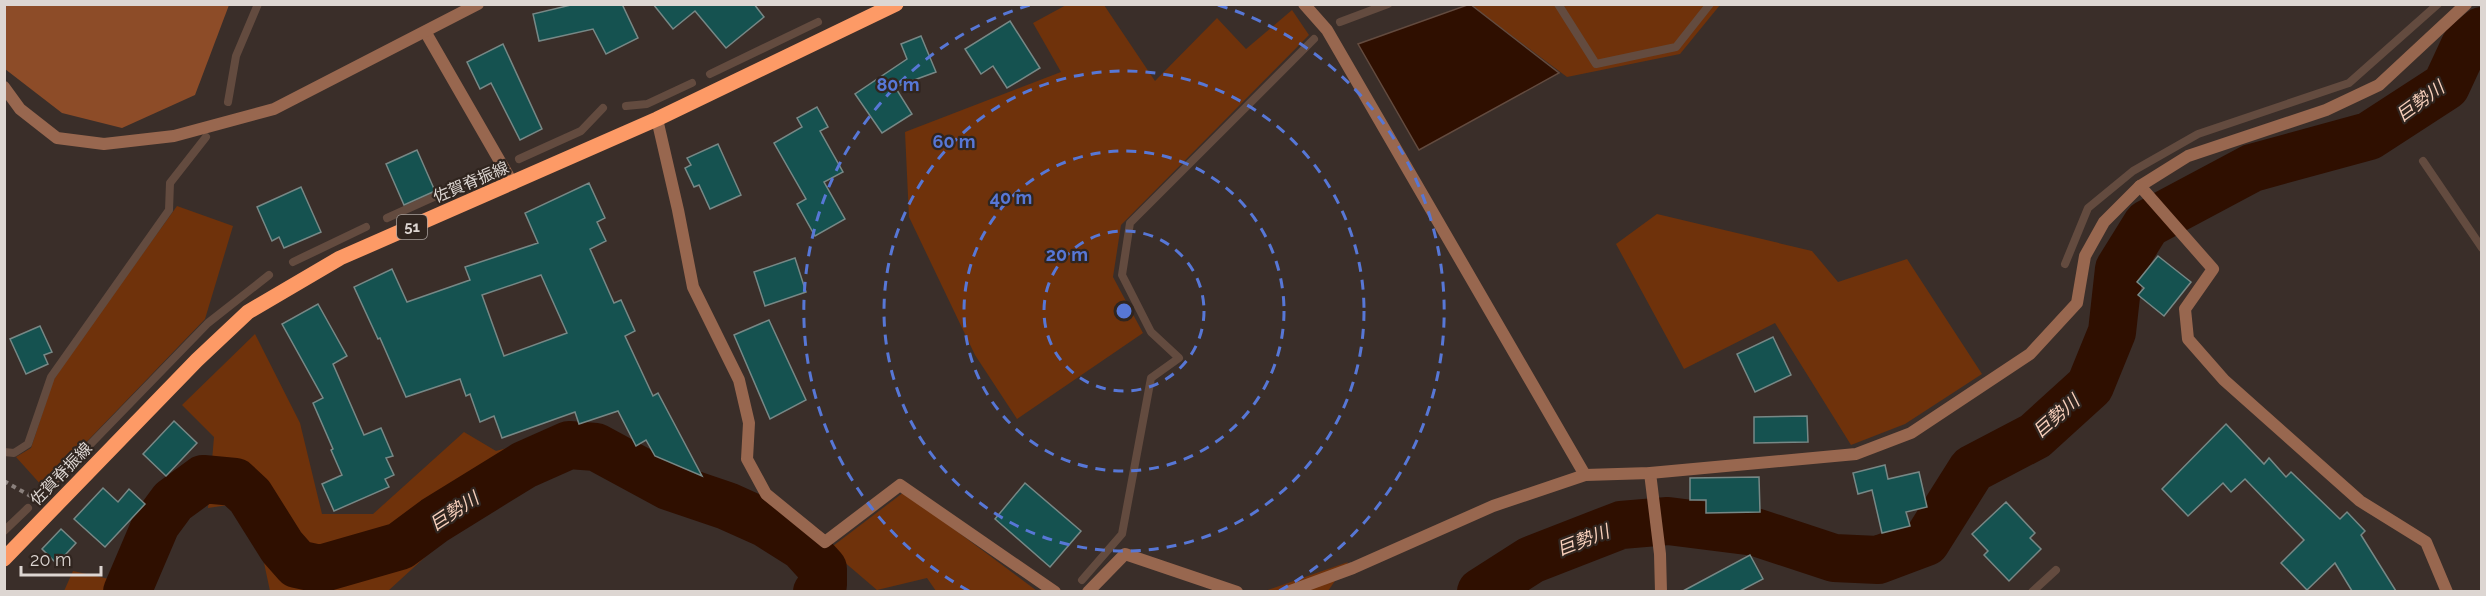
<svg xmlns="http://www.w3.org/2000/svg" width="2486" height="596" viewBox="0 0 2486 596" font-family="Raleway,'Noto Sans JP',sans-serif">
<rect width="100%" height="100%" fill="#3a2e29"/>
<g fill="#6f320b">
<polygon points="1068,4 1104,5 1155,81 1217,18 1246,49 1292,10 1309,35 1121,225 1113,277 1143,333 1017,419 975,355 909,217 905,132 1061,72 1033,23"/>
<polygon points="1471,5 1720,5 1680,54 1567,77"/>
<polygon points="177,206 233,226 205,319 43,487 16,457 31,448 53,381 76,346"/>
<polygon points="1657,214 1812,251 1838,282 1907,259 1982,374 1905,424 1851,445 1775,323 1684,369 1616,244"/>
<polygon points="255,334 300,423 322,514 373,514 464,432 496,451 554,435 546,476 448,536 388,591 270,591 260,544 235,504 208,508 214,437 182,405"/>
<polygon points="904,492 1037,591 936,591 927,578 877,590 829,549"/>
<polygon points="1348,562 1328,591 1265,591"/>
<polygon points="73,571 150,588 149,592 64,591"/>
</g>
<polygon fill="#8d4c28" points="4,5 5,4 229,5 195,95 122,128 62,113 5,69"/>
<polygon fill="#2f0f00" stroke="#634b3f" stroke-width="1.5" points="1470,4 1559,73 1419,150 1358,44"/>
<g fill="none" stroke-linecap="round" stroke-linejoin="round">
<g stroke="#634b3f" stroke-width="8">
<polyline points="1558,4 1596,64 1676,47 1710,4"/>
<polyline points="1340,22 1388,4"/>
<polyline points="710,74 818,22"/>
<polyline points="228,102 236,56 258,4"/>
<polyline points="626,106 647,104 692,83"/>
<polyline points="519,159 581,131 603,108"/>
<polyline points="2423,161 2482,248"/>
<polyline points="387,218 487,173"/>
<polyline points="293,262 366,227"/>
<polyline points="2065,264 2088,208 2133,171 2198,134 2349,83 2438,4"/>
<polyline points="4,452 14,453 28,444 51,377 169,210 170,183 206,137"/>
<polyline points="45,491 208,323 269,275"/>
<polyline points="4,531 28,508"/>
<polyline points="1082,580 1122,534 1151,378 1179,358 1151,332 1122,275 1130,223 1314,39"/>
<polyline points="2032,592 2056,570"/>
</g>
<g stroke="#2f0f00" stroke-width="48">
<polyline points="127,592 156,524 173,501 203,479 235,482 250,496 282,547 297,564 320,569 400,546 435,520 524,465 569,445 596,447 668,486 727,506 765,523 803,547 823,569 823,585 817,592"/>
<polyline points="1481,592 1531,560 1621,525 1668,521 1755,532 1834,558 1878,560 1926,542 1972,469 2035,436 2090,386 2112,332 2119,269 2147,224 2252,168 2369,136 2446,86 2465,45 2482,31"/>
</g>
</g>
<g fill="#155250" stroke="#778886" stroke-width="1.5" fill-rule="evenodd">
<polygon points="575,4 622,4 638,38 606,54 593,29 539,41 533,14"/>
<polygon points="653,4 754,4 764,17 726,48 695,11 673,29"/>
<polygon points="1010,21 1040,68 1007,88 993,66 981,74 965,49"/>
<polygon points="921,36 936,72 895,87 912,114 882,133 855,94 907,59 901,44"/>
<polygon points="503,44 542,129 520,140 491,83 480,89 467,62"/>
<polygon points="817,107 828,127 820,131 843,172 824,182 845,219 815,236 797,204 806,199 774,143 802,127 797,118"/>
<polygon points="718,144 741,195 710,209 699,185 694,187 685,168 691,165 687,158"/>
<polygon points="417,150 435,191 404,205 386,164"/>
<path d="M589,183L605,218L597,222L606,241L590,249L614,303L621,300L635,331L625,336L653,396L658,393L702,476L655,456L646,440L636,446L618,411L579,424L575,412L502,438L494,416L480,422L470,394L466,396L460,379L406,397L380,338L378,339L354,287L392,269L407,302L470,280L465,267L538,243L525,213ZM541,275L567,333L504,356L482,295Z"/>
<polygon points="301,187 321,232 284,248 279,237 272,241 257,207"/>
<polygon points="2158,256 2191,282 2164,316 2138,295 2144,288 2137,282"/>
<polygon points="795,258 806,292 765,306 754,272"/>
<polygon points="318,304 347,356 333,364 364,435 381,428 393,456 386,458 394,475 385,479 389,487 334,511 322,484 342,475 331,450 333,449 313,403 323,398 282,324"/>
<polygon points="769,320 806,400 770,419 734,335"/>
<polygon points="40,326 52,352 44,355 48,364 26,374 10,339"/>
<polygon points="1773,337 1791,375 1755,392 1737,354"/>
<polygon points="1807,416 1808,442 1754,443 1754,417"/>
<polygon points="174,421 197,443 166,476 143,454"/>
<polygon points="2226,424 2264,464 2269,458 2286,477 2291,472 2340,519 2347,512 2365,531 2361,535 2396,591 2352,591 2335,563 2307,590 2281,563 2304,540 2245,479 2231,492 2223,483 2188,516 2162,489"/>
<polygon points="1885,465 1888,479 1919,472 1927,507 1906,512 1910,526 1882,533 1872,490 1858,494 1853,473"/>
<polygon points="1759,477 1760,512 1706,513 1706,500 1690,500 1690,478"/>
<polygon points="1025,483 1081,531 1050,567 995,519"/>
<polygon points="103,488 118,502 129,489 145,504 105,547 74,519"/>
<polygon points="2006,502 2035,533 2030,538 2041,549 2009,581 1984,555 1988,551 1972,534"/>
<polygon points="61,529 76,543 57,564 42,549"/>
<polygon points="1750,555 1763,579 1740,591 1683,591"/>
</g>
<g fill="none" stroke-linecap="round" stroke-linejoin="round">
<polyline stroke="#8a807c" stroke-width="4" stroke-dasharray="4.5 4.5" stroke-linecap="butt" points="4,481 34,498"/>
<g stroke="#98674f" stroke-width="12">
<polyline points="1304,4 1327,30 1585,475"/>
<polyline points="426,33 513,184"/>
<polyline points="4,87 20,109 57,138 104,144 174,136 274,109 478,4"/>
<polyline points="657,119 678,210 693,287 739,380 749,423 747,459 766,494 825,542 900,485 1055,592"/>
<polyline points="2140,186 2213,269 2185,309 2188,339 2224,380 2360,501 2426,542 2447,592"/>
<polyline points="1650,473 1660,554 1661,592"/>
<polyline points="1088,592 1125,554 1237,592"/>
<polyline points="1288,592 1353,568 1493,506 1585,475 1650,473 1856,454 1911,433 2030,354 2077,303 2085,256 2104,222 2140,186 2188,156 2326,110 2379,85 2466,4"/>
</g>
<polyline stroke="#fd9a66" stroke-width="15" points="4,559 197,360 248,312 340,258 657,119 896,4"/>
</g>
<g fill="none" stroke="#5777d6" stroke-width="3" stroke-dasharray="10 8">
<circle cx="1124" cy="311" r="80"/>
<circle cx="1124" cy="311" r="160"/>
<circle cx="1124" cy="311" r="240"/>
<path d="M969 591A320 320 0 0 1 1030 5M1218 5A320 320 0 0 1 1279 591"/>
</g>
<g text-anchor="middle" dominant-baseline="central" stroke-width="4.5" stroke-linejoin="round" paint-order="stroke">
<rect fill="#30251f" stroke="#a9a19c" stroke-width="1.5" x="397" y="215" width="30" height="24" rx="4.5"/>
<g font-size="15" font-weight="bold" fill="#ddd6d2">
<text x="412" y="227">51</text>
</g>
<g font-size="16" fill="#ddd6d2" stroke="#30251f">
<text transform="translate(471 182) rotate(-23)">佐賀脊振線</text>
<text transform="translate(61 474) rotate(-46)">佐賀脊振線</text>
</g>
<g font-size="18" font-style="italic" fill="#f6ceba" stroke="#30251f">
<text transform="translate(2420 101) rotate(-36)">巨勢川</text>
<text transform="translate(2056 416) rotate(-41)">巨勢川</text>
<text transform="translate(454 511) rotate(-33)">巨勢川</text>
<text transform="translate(1583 540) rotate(-21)">巨勢川</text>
</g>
</g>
<circle cx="1124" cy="311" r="9" fill="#5777d6" stroke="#30251f" stroke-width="3"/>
<g font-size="18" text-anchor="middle" font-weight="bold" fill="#5777d6" stroke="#30251f" stroke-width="4.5" stroke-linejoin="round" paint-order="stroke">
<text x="898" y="91">80 m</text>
<text x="954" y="148">60 m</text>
<text x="1011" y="204">40 m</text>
<text x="1067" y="261">20 m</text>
</g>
<rect width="2486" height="596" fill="none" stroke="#ddd6d2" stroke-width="12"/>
<path d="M21 566v9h80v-9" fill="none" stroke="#ddd6d2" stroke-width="3"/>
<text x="30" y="566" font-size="18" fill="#ddd6d2" stroke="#30251f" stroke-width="4.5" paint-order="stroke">20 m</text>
</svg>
